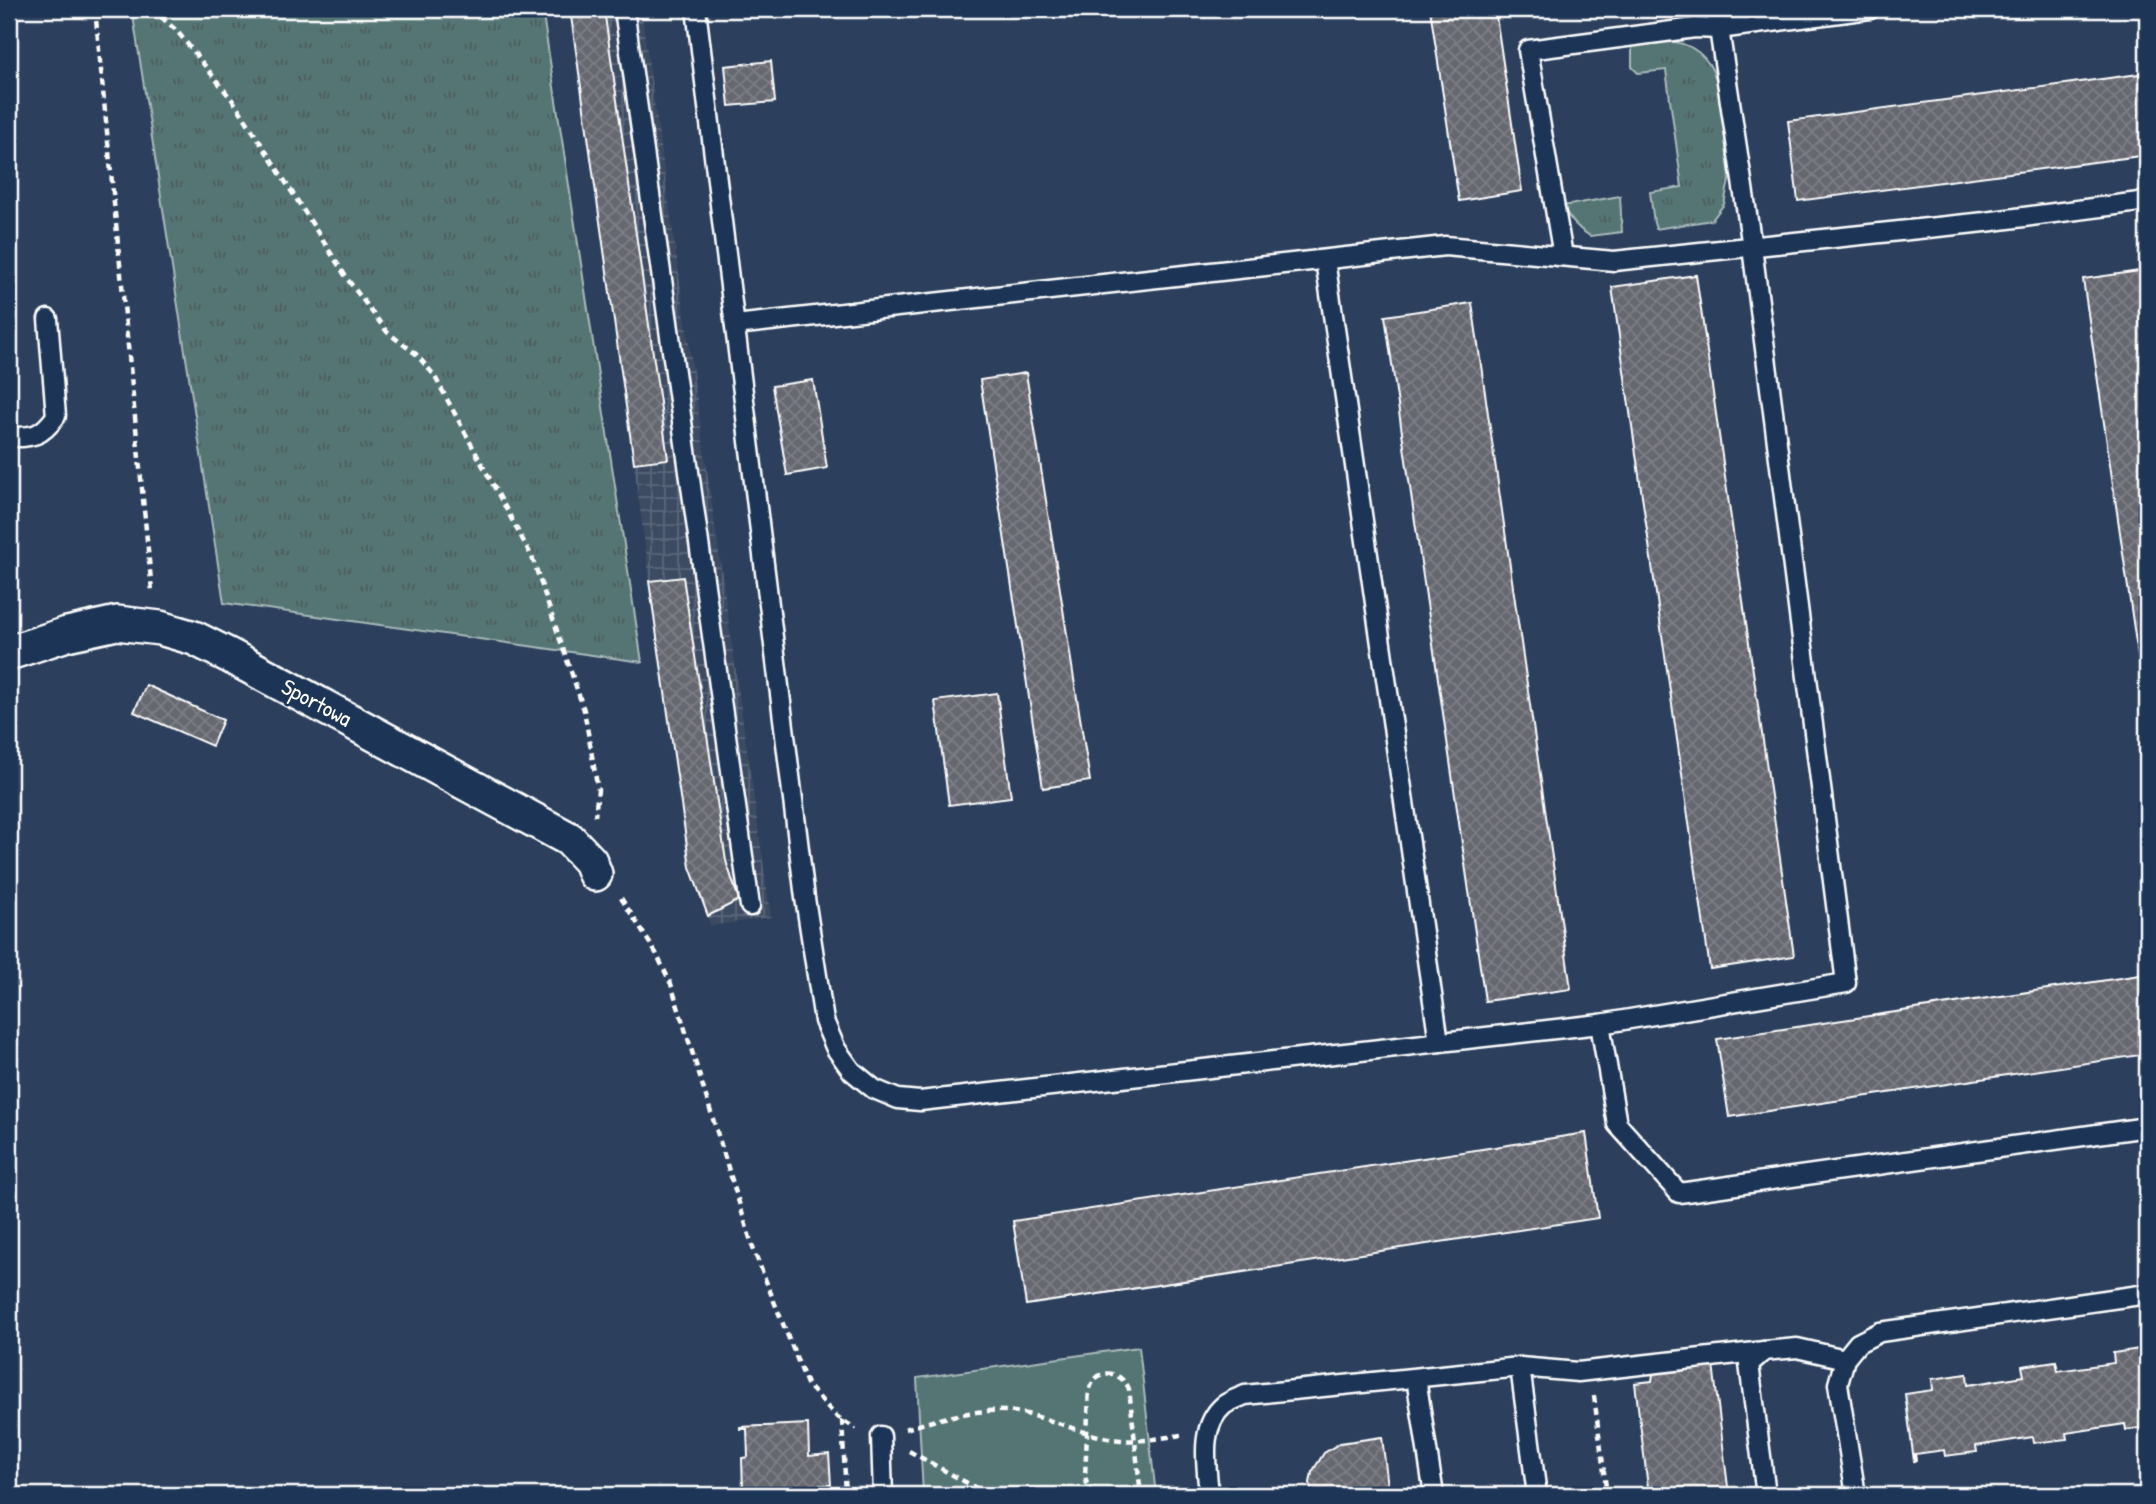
<svg xmlns="http://www.w3.org/2000/svg" width="2156" height="1504" viewBox="0 0 2156 1504" font-family="'Patrick Hand',sans-serif">
<defs>
<pattern id="industrial-grid" width="8" height="8" patternUnits="userSpaceOnUse" patternTransform="scale(1.75)"><rect width="8" height="8" fill="#3d4b62"/><path d="M0 4h8M4 0v8" fill="none" stroke="#5a667a"/></pattern>
<pattern id="grass-tufts" width="24" height="20" patternUnits="userSpaceOnUse" patternTransform="scale(1.75)"><rect width="24" height="20" fill="#547575"/><path d="M3 7l-1-3M5 7V3M7 7l1-3M15 17l-1-3M17 17v-4M19 17l1-3" fill="none" stroke="#4f5c5c"/></pattern>
<pattern id="building-cross-hatch" width="8" height="8" patternUnits="userSpaceOnUse" patternTransform="scale(1.75)"><rect width="8" height="8" fill="#666770"/><path d="M0 0l8 8M0 8l8-8" fill="none" stroke="#7d7e85"/></pattern>
</defs>
<rect width="100%" height="100%" fill="#2c3f5c"/>
<filter id="ink" filterUnits="userSpaceOnUse"><feTurbulence type="fractalNoise" baseFrequency=".0143" numOctaves="2"/><feDisplacementMap in="SourceGraphic" scale="14" xChannelSelector="R" yChannelSelector="G"/><feConvolveMatrix kernelMatrix="1 2 1 2 8 2 1 2 1" color-interpolation-filters="sRGB"/></filter>
<g filter="url(#ink)">
<polygon fill="url(#industrial-grid)" points="570,9 641,9 771,917 711,926 690,867"/>
<g fill="url(#grass-tufts)" stroke="#aababa" stroke-width="2">
<polygon points="132,9 542,9 642,662 224,603"/>
<path d="M1666,41C1692,42 1709,57 1717,81L1730,176L1724,204L1712,220L1656,229L1654,223L1650,192L1682,187L1666,70L1638,73L1632,67V46Z"/>
<path d="M1620,196L1622,232L1590,236C1578,229 1569,219 1563,206Z"/>
</g>
<polygon fill="#547575" stroke="#aababa" stroke-width="2" points="1139,1347 1156,1495 923,1495 917,1378"/>
<g fill="url(#building-cross-hatch)" stroke="#fff" stroke-width="2">
<polygon points="570,9 604,9 668,459 634,463"/>
<polygon points="1430,9 1495,9 1522,191 1459,201"/>
<polygon points="771,61 775,102 729,106 725,66"/>
<polygon points="2147,73 2147,155 1798,201 1788,121"/>
<polygon points="2147,270 2147,718 2083,279"/>
<polygon points="1696,275 1794,956 1710,969 1612,287"/>
<polygon points="1472,303 1571,989 1485,1001 1385,316"/>
<polygon points="1026,373 1090,781 1043,788 980,380"/>
<polygon points="813,380 827,468 787,475 772,386"/>
<polygon points="683,577 726,861 739,900 708,916 690,867 649,581"/>
<polygon points="146,685 223,720 212,746 134,712"/>
<polygon points="997,693 1011,797 949,805 935,701"/>
<polygon points="2147,974 2147,1054 1729,1117 1717,1039"/>
<polygon points="1586,1133 1598,1218 1026,1305 1013,1221"/>
<polygon points="1711,1348 1729,1495 1649,1495 1635,1383 1652,1381 1654,1368 1673,1353"/>
<polygon points="2146,1348 2147,1427 2126,1430 2125,1424 2066,1433 2067,1439 2034,1443 2033,1437 1976,1446 1977,1452 1945,1456 1944,1450 1915,1454 1916,1460 1914,1461 1905,1394 1933,1390 1932,1379 1967,1374 1968,1385 2024,1376 2022,1366 2056,1361 2058,1371 2114,1363 2113,1353"/>
<polygon points="808,1424 809,1456 829,1454 831,1485 811,1485 812,1495 750,1495 749,1490 743,1491 742,1458 748,1457 747,1429 740,1429 740,1427"/>
<polygon points="1382,1437 1389,1495 1312,1495 1310,1483 1312,1472 1324,1453 1340,1443"/>
</g>
<g fill="none" stroke-linecap="round" stroke-linejoin="round">
<defs>
<g id="lane">
<polyline points="624,9 750,906"/>
<polyline points="696,9 805,898 824,1021 836,1049 852,1071 874,1089 898,1099 920,1101 1600,1024 1617,1124 1679,1193 2147,1127"/>
<polyline points="1563,256 1528,50 1695,28 1719,29 1870,9"/>
<polyline points="1325,260 1439,1042"/>
<polyline points="735,325 1445,246 1614,261 1985,222 2147,201"/>
<path d="M9,437C33,437 41,437 56,416L48,319"/>
<polyline points="1600,1024 1846,983 1752,247 1716,9"/>
<polyline points="1520,1367 1537,1495"/>
<polyline points="1416,1378 1434,1495"/>
<polyline points="881,1436 883,1495"/>
<path d="M1209,1495C1207,1466 1198,1427 1224,1405C1230,1401 1238,1398 1245,1395L1520,1367L1578,1372L1764,1351"/>
<polyline points="1766,1495 1749,1364 1764,1351 1797,1348 1845,1359"/>
<polyline points="1856,1495 1838,1384 1845,1359 1858,1343 1880,1332 2147,1294"/>
</g>
<polyline id="street" points="9,653 67,634 117,623 160,628 194,638 230,656 569,839 590,861 595,874"/>
</defs>
<use href="#lane" stroke="#fff" stroke-width="23"/>
<use href="#street" stroke="#fff" stroke-width="38"/>
<g stroke="#fff" stroke-width="4.5" stroke-dasharray="7 5" stroke-linecap="butt">
<polyline points="95,9 152,591"/>
<polyline points="152,9 177,31 237,106 348,280 387,332 416,354 434,375 532,557 584,710 598,790 595,816"/>
<polyline points="621,898 656,953 671,984 754,1251 807,1384 836,1416 856,1429"/>
<polyline points="1594,1396 1607,1495"/>
<polyline points="842,1420 846,1495"/>
<path d="M905,1429C939,1419 971,1409 1006,1411C1046,1414 1082,1436 1121,1440C1141,1442 1161,1438 1181,1435"/>
<polyline points="909,1451 989,1495"/>
<path d="M1093,1495L1087,1484L1085,1476C1086,1455 1087,1434 1088,1414C1089,1405 1087,1394 1091,1386C1099,1366 1122,1372 1129,1389L1141,1495"/>
<polyline points="1809,1495 1829,1491"/>
</g>
<use href="#lane" stroke="#1d3557" stroke-width="18"/>
<use href="#street" stroke="#1d3557" stroke-width="33"/>
</g>
</g>
<g text-anchor="middle" dominant-baseline="central" stroke-width="5" stroke-linejoin="round" paint-order="stroke">
<g font-size="23" fill="#fff" stroke="#1d3557">
<text transform="translate(317 702) rotate(28)">Sportowa</text>
</g>
</g>
<rect width="2156" height="1504" fill="none" stroke="#1d3557" stroke-width="35"/>
<rect x="18" y="18" width="2121" height="1469" fill="none" stroke="#fff" stroke-width="2.5" filter="url(#ink)"/>
</svg>
